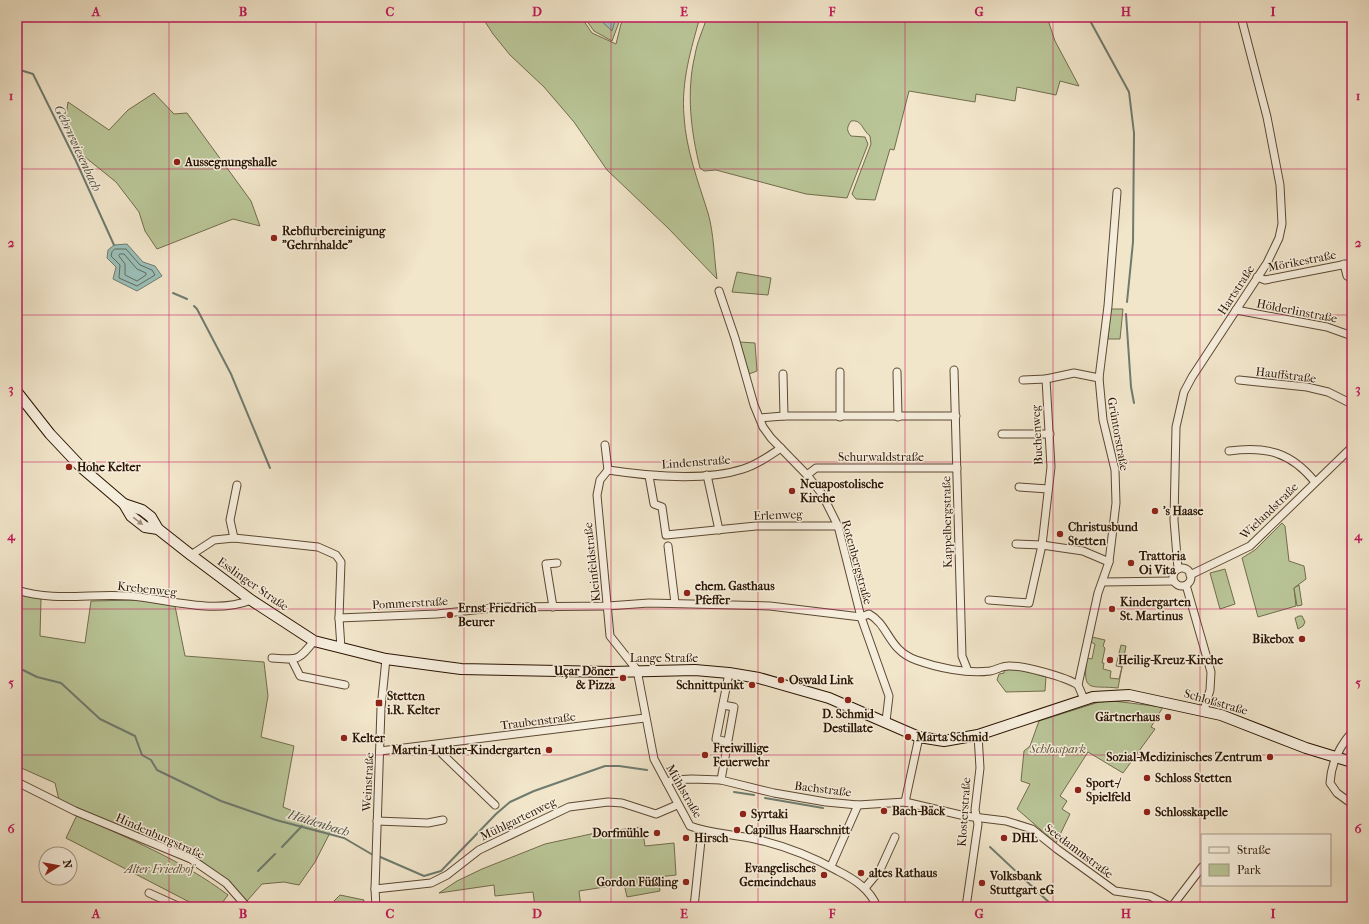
<svg xmlns="http://www.w3.org/2000/svg" width="1369" height="924" viewBox="0 0 1369 924" font-family="'IM FELL French Canon',serif">
<rect width="100%" height="100%" fill="#f1e5ca"/>
<filter id="stains"><feTurbulence type="fractalNoise" baseFrequency=".005" numOctaves="4"/><feColorMatrix values="0 0 0 0 .2 0 0 0 0 .09 0 0 0 0 .02 0 0 0 .5 -.17"/></filter>
<radialGradient id="worn" r=".72"><stop offset=".6" stop-color="#630" stop-opacity="0"/><stop offset="1" stop-color="#630" stop-opacity=".3"/></radialGradient>
<g fill="#b9c597" stroke="#726c4c">
<path d="M482,17H581L592,33L616,44L621,24L626,17H700C691,49 681,82 684,116C686,150 698,181 708,213C714,234 714,258 717,279L668,228L607,170L574,122L544,87L510,55L493,34Z"/>
<polygon points="584,17 621,17 612,41 594,31"/>
<path d="M707,17H1047L1055,41L1079,86L1060,81L1056,95L1017,87L1015,101L976,94L975,102L909,91L894,150L890,149L875,200L856,199L852,194L871,144L870,136C862,130 862,119 851,121C847,127 846,130 851,136L865,137L868,144L847,198L806,194L716,170L704,171L700,168C691,132 686,92 695,55C697,42 703,30 707,17Z"/>
<polygon points="154,93 174,114 187,113 251,201 260,226 233,219 157,249 145,231 139,212 116,182 75,149 65,123 68,102 109,130 128,110"/>
<polygon points="737,272 771,278 768,295 732,292"/>
<polygon points="1111,309 1123,309 1120,339 1108,339"/>
<polygon points="740,342 755,343 757,371 749,374"/>
<polygon points="1282,523 1285,526 1289,561 1304,566 1306,579 1294,588 1296,606 1258,617 1242,558 1255,550"/>
<polygon points="1225,569 1235,604 1220,609 1210,573"/>
<polygon points="1299,585 1302,605 1297,606 1294,588"/>
<polygon points="17,593 41,599 40,636 85,643 91,601 138,600 175,606 185,656 264,662 268,696 261,737 294,746 283,807 333,827 315,862 299,885 284,882 262,884 247,901 224,878 188,851 147,838 59,800 55,783 17,766"/>
<polygon points="1299,616 1302,616 1305,622 1303,626 1298,629 1295,618"/>
<path d="M1092,637L1105,640L1103,646L1105,648L1102,663H1104L1103,669L1111,671L1110,678L1119,679L1122,667L1116,666L1121,645L1126,646L1118,688C1090,685 1082,694 1087,658L1092,659L1095,644L1091,642Z"/>
<polygon points="1016,669 1046,677 1045,691 1006,692 997,680 999,674 1004,673 1004,670"/>
<polygon points="1113,701 1163,707 1151,727 1155,729 1123,773 1088,752 1060,796 1067,801 1062,809 1070,814 1056,843 1017,809 1030,784 1021,781 1024,751 1030,746 1039,721 1099,702"/>
<path d="M77,815C129,839 182,860 228,895L219,907H199L66,838Z"/>
<polygon points="642,827 645,846 674,843 676,875 658,877 660,891 627,897 624,884 579,891 581,907 535,907 533,892 495,896 494,885 439,893 457,881 482,869 545,844 600,832"/>
<polygon points="340,895 364,900 363,905 342,907 334,901"/>
</g>
<g fill="#9bbfb8" stroke="#6e7b6e">
<polygon points="597,17 616,17 612,31"/>
<polygon points="127,244 143,262 155,266 162,276 137,291 113,279 116,267 107,258 108,250 114,245"/>
</g>
<g fill="none" stroke-linecap="round" stroke-linejoin="round">
<g stroke="#626a5c" stroke-width="1">
<polygon points="115,249 126,249 140,265 152,270 155,275 137,286 119,278 120,265 111,256 112,252"/>
<polygon points="120,254 124,254 137,269 146,273 146,275 137,281 125,275 125,264 119,256"/>
</g>
<g stroke="#6e7b6e" stroke-width="2">
<polyline points="1088,17 1129,92 1134,133 1133,242 1127,302"/>
<polyline points="17,69 33,74 76,161 114,245"/>
<polyline points="173,293 187,299"/>
<polyline points="194,306 197,309 231,374 270,468"/>
<polyline points="1126,314 1131,387 1134,403"/>
<polyline points="17,667 37,677 61,683 100,719 135,736 142,755 151,760 157,770 221,801 276,820 344,838 373,855"/>
<polyline points="734,792 754,795"/>
<polyline points="765,798 823,808"/>
<polyline points="282,847 302,826"/>
<polyline points="990,847 1054,907"/>
<polyline points="378,856 424,876 441,871 496,814 510,802 534,791 605,766 619,766 647,770"/>
<polyline points="258,871 275,854"/>
</g>
<defs>
<g id="street">
<polyline points="1344,264 1347,276 1352,279"/>
<polyline points="1257,277 1265,280 1352,263"/>
<polyline points="719,291 735,338 754,405 763,427 771,438 807,475 822,494 838,526 861,617 889,696 886,721"/>
<polyline points="1236,310 1327,327 1352,336"/>
<polyline points="954,370 962,656 968,671"/>
<polyline points="840,372 840,417"/>
<polyline points="897,372 898,417"/>
<polyline points="783,374 784,416"/>
<polyline points="1023,380 1046,379"/>
<polyline points="1239,380 1307,387 1328,392 1352,404"/>
<polyline points="760,418 784,416 956,416"/>
<polyline points="1002,434 1050,434"/>
<path d="M605,445L608,470L600,480L597,495L610,636L637,670L654,759L690,826C711,834 733,834 755,839C785,846 811,856 838,871C854,879 870,889 877,907"/>
<path d="M1229,451C1266,446 1291,452 1315,482"/>
<path d="M608,470C648,476 703,482 743,469C757,465 769,456 781,448"/>
<polyline points="707,475 719,530"/>
<polyline points="807,475 816,468 957,468"/>
<polyline points="649,476 654,504 662,507 666,535 756,526 838,526"/>
<polyline points="1019,487 1048,489"/>
<polyline points="234,538 230,520 237,485"/>
<polyline points="1016,544 1042,545 1051,467 1046,379 1074,373 1099,378"/>
<polyline points="668,546 675,603"/>
<polyline points="191,555 214,540 234,538 318,547 336,555 341,562 339,618 341,648"/>
<circle cx="1182" cy="577" r="9"/>
<polyline points="1178,569 1174,520 1176,427 1184,392 1192,377 1267,263 1279,238 1282,224 1280,185 1267,117 1241,17"/>
<polyline points="1190,575 1250,546 1352,447"/>
<polyline points="1103,582 1173,581"/>
<polyline points="1186,585 1211,672 1210,690 1204,710"/>
<path d="M17,590C54,602 92,593 130,596C169,599 214,615 251,600"/>
<polyline points="989,600 1029,603 1042,545 1083,551 1109,562"/>
<polyline points="553,607 546,564 557,563"/>
<path d="M339,618L437,614L502,607L608,606L649,603L770,606L861,617L869,614C889,625 888,650 916,660C938,668 967,674 990,671C996,670 1002,666 1008,666C1022,665 1066,677 1078,685"/>
<path d="M272,658C298,660 298,661 314,641"/>
<polyline points="292,660 300,676 345,685"/>
<polyline points="1084,699 1078,685 1098,593 1109,562 1116,503 1115,470 1103,420 1099,378 1108,306 1117,192"/>
<path d="M1352,732C1339,747 1331,764 1330,783L1337,793L1352,804"/>
<polyline points="727,742 716,739 729,673"/>
<polyline points="433,745 495,805"/>
<polyline points="380,751 645,718"/>
<polyline points="721,780 734,707 723,705"/>
<polyline points="17,782 75,811 191,859 226,883 247,907"/>
<polyline points="667,783 672,780 692,779 721,780 774,793 826,802 858,805 905,802 965,816 1006,821 1032,829 1057,849 1115,891 1150,896 1167,905"/>
<polyline points="905,802 919,737"/>
<polyline points="377,821 428,823 443,820"/>
<polyline points="832,864 858,805"/>
<polyline points="865,888 880,870 895,837"/>
<polyline points="375,889 431,883 447,875 479,850 569,807 608,802 622,803 656,814 677,805"/>
<polyline points="149,893 180,907"/>
<polyline points="1173,905 1202,867"/>
<polyline points="376,907 375,889 381,708 386,659"/>
<polyline points="694,907 702,831"/>
<polyline points="966,907 978,824 975,810 980,768 978,735"/>
</g>
<g id="secondary">
<polyline points="17,392 50,434 82,468 124,504 131,516 145,527 158,529"/>
<polyline points="124,504 142,510 151,517 158,529 191,555 251,600 314,641 386,659 461,669 611,672 695,670 729,673 759,678 829,698 919,737 944,741 978,735 1093,697 1129,695 1221,715 1306,748 1352,762"/>
</g>
</defs>
<use href="#street" stroke="#5c4832" stroke-width="9"/>
<use href="#secondary" stroke="#2a1400" stroke-width="12"/>
<use href="#street" stroke="#f6eedd" stroke-width="7"/>
<use href="#secondary" stroke="#f6eedd" stroke-width="10"/>
</g>
<defs><path id="oneway-solid" d="M-6-.8H1V-3.2L6.5 0L1 3.2V.8H-6Z"/></defs>
<use fill="#9a8c7a" href="#oneway-solid" transform="translate(138 521) rotate(37)"/>
<path fill="none" stroke="#c2185b" stroke-width="1" stroke-opacity="0.55" d="M169,17V907M316,17V907M464,17V907M611,17V907M758,17V907M905,17V907M1053,17V907M1200,17V907M17,169H1352M17,315H1352M17,462H1352M17,609H1352M17,755H1352"/>
<g fill="#8f2418" stroke="#f6eedd" stroke-width="1.5">
<circle cx="177" cy="162" r="4"/>
<circle cx="274" cy="238" r="4"/>
<circle cx="69" cy="467" r="4"/>
<circle cx="792" cy="491" r="4"/>
<circle cx="1155" cy="511" r="4"/>
<circle cx="1060" cy="534" r="4"/>
<circle cx="1131" cy="563" r="4"/>
<circle cx="687" cy="593" r="4"/>
<circle cx="1112" cy="609" r="4"/>
<circle cx="450" cy="615" r="4"/>
<circle cx="1302" cy="639" r="4"/>
<circle cx="1110" cy="660" r="4"/>
<circle cx="623" cy="678" r="4"/>
<circle cx="781" cy="680" r="4"/>
<circle cx="752" cy="685" r="4"/>
<circle cx="848" cy="700" r="4"/>
<rect x="375" y="699" width="8" height="8" rx="2"/>
<circle cx="1168" cy="717" r="4"/>
<circle cx="908" cy="737" r="4"/>
<circle cx="344" cy="738" r="4"/>
<circle cx="549" cy="750" r="4"/>
<circle cx="705" cy="755" r="4"/>
<circle cx="1270" cy="757" r="4"/>
<circle cx="1147" cy="778" r="4"/>
<circle cx="1078" cy="790" r="4"/>
<circle cx="884" cy="811" r="4"/>
<circle cx="1147" cy="812" r="4"/>
<circle cx="743" cy="814" r="4"/>
<circle cx="737" cy="830" r="4"/>
<circle cx="657" cy="833" r="4"/>
<circle cx="686" cy="838" r="4"/>
<circle cx="1004" cy="838" r="4"/>
<circle cx="861" cy="873" r="4"/>
<circle cx="824" cy="875" r="4"/>
<circle cx="686" cy="882" r="4"/>
<circle cx="982" cy="883" r="4"/>
</g>
<g text-anchor="middle" dominant-baseline="central" stroke-width="3" stroke-linejoin="round" paint-order="stroke">
<g font-size="12" font-weight="bold" fill="#2a1400" stroke="#f6eedd" text-anchor="start">
<text x="185" y="162">Aussegnungshalle</text>
<text x="282" y="231">Rebflurbereinigung<tspan x="282" dy="14">"Gehrnhalde"</tspan></text>
<text x="77" y="467">Hohe Kelter</text>
<text x="800" y="484">Neuapostolische<tspan x="800" dy="14">Kirche</tspan></text>
<text x="1163" y="511">'s Haase</text>
<text x="1068" y="527">Christusbund<tspan x="1068" dy="14">Stetten</tspan></text>
<text x="1139" y="556">Trattoria<tspan x="1139" dy="14">Oi Vita</tspan></text>
<text x="695" y="586">ehem. Gasthaus<tspan x="695" dy="14">Pfeffer</tspan></text>
<text x="1120" y="602">Kindergarten<tspan x="1120" dy="14">St. Martinus</tspan></text>
<text x="458" y="608">Ernst Friedrich<tspan x="458" dy="14">Beurer</tspan></text>
<text x="1294" y="639" text-anchor="end">Bikebox</text>
<text x="1118" y="660">Heilig-Kreuz-Kirche</text>
<text x="615" y="671" text-anchor="end">Uçar Döner<tspan x="615" dy="14">&amp; Pizza</tspan></text>
<text x="789" y="680">Oswald Link</text>
<text x="744" y="685" text-anchor="end">Schnittpunkt</text>
<text x="387" y="696">Stetten<tspan x="387" dy="14">i.R. Kelter</tspan></text>
<text x="848" y="714" text-anchor="middle">D. Schmid<tspan x="848" dy="14">Destillate</tspan></text>
<text x="1160" y="717" text-anchor="end">Gärtnerhaus</text>
<text x="916" y="737">Marta Schmid</text>
<text x="352" y="738">Kelter</text>
<text x="713" y="748">Freiwillige<tspan x="713" dy="14">Feuerwehr</tspan></text>
<text x="541" y="750" text-anchor="end">Martin-Luther-Kindergarten</text>
<text x="1262" y="757" text-anchor="end">Sozial-Medizinisches Zentrum</text>
<text x="1155" y="778">Schloss Stetten</text>
<text x="1086" y="783">Sport-/<tspan x="1086" dy="14">Spielfeld</tspan></text>
<text x="892" y="811">Bach-Bäck</text>
<text x="1155" y="812">Schlosskapelle</text>
<text x="751" y="814">Syrtaki</text>
<text x="745" y="830">Capillus Haarschnitt</text>
<text x="649" y="833" text-anchor="end">Dorfmühle</text>
<text x="694" y="838">Hirsch</text>
<text x="1012" y="838">DHL</text>
<text x="816" y="868" text-anchor="end">Evangelisches<tspan x="816" dy="14">Gemeindehaus</tspan></text>
<text x="869" y="873">altes Rathaus</text>
<text x="990" y="876">Volksbank<tspan x="990" dy="14">Stuttgart eG</tspan></text>
<text x="678" y="882" text-anchor="end">Gordon Füßling</text>
</g>
<g font-size="12" fill="#2a1400" stroke="#f6eedd">
<text transform="translate(1302 261) rotate(-11)">Mörikestraße</text>
<text transform="translate(1236 290) rotate(-57)">Hartstraße</text>
<text transform="translate(1297 311) rotate(11)">Hölderlinstraße</text>
<text transform="translate(1286 375) rotate(7)">Hauffstraße</text>
<text transform="translate(1118 434) rotate(80)">Grüntorstraße</text>
<text transform="translate(1037 435) rotate(-93)">Buchenweg</text>
<text x="881" y="457">Schurwaldstraße</text>
<text transform="translate(696 462) rotate(-4)">Lindenstraße</text>
<text transform="translate(1269 511) rotate(-44)">Wielandstraße</text>
<text transform="translate(778 515) rotate(-2)">Erlenweg</text>
<text transform="translate(947 522) rotate(-91)">Kappelbergstraße</text>
<text transform="translate(592 562) rotate(-96)">Kleinfeldstraße</text>
<text transform="translate(857 562) rotate(75)">Rotenbergstraße</text>
<text transform="translate(253 584) rotate(35)">Esslinger Straße</text>
<text transform="translate(147 589) rotate(6)">Krebenweg</text>
<text transform="translate(410 603) rotate(-3)">Pommerstraße</text>
<text x="664" y="658">Lange Straße</text>
<text transform="translate(1216 702) rotate(16)">Schloßstraße</text>
<text transform="translate(538 721) rotate(-7)">Traubenstraße</text>
<text transform="translate(368 782) rotate(-87)">Weinstraße</text>
<text transform="translate(823 789) rotate(7)">Bachstraße</text>
<text transform="translate(684 791) rotate(60)">Mühlstraße</text>
<text transform="translate(964 812) rotate(-86)">Klosterstraße</text>
<text transform="translate(518 819) rotate(-26)">Mühlgartenweg</text>
<text transform="translate(160 836) rotate(24)">Hindenburgstraße</text>
<text transform="translate(1079 851) rotate(37)">Seedammstraße</text>
</g>
<g font-size="12" font-style="italic" fill="#5c5235" stroke="#f6eedd">
<text x="1058" y="749">Schlosspark</text>
<text x="159" y="869">Alter Friedhof</text>
</g>
<g font-size="13" font-style="italic" fill="#525040" stroke="#f6eedd">
<text transform="translate(78 148) rotate(65)">Gehrnwiesenbach</text>
<text transform="translate(319 823) rotate(17)">Haldenbach</text>
</g>
</g>
<rect width="1369" height="924" fill="none" stroke="#f1e5ca" stroke-width="44"/>
<rect x="1201" y="834" width="130" height="52" fill="#f6eedd" stroke="#a49785"/>
<rect x="1209" y="847" width="20" height="6" fill="#f6eedd" stroke="#a49785"/>
<text x="1237" y="854" font-size="12" fill="#2a1400">Straße</text>
<rect x="1209" y="864" width="20" height="12" fill="#b9c597" stroke="#a49785"/>
<text x="1237" y="874" font-size="12" fill="#2a1400">Park</text>
<g transform="translate(58 866) rotate(79)"><circle r="19" fill="#f6eedd" stroke="#a49785"/>
<path d="M0-3L7 15L0 10L-7 15Z" fill="#8f2418"/>
<text y="-6" font-size="11" font-weight="bold" text-anchor="middle" fill="#2a1400">N</text>
</g>
<rect x="22" y="22" width="1325" height="880" fill="none" stroke="#c2185b" stroke-width="1.5"/>
<g font-size="13" text-anchor="middle" font-weight="bold" fill="#c2185b">
<text x="96" y="16">A</text>
<text x="243" y="16">B</text>
<text x="390" y="16">C</text>
<text x="537" y="16">D</text>
<text x="684" y="16">E</text>
<text x="832" y="16">F</text>
<text x="979" y="16">G</text>
<text x="1126" y="16">H</text>
<text x="1273" y="16">I</text>
<text x="11" y="100">1</text>
<text x="1358" y="100">1</text>
<text x="11" y="247">2</text>
<text x="1358" y="247">2</text>
<text x="11" y="393">3</text>
<text x="1358" y="393">3</text>
<text x="11" y="540">4</text>
<text x="1358" y="540">4</text>
<text x="11" y="687">5</text>
<text x="1358" y="687">5</text>
<text x="11" y="833">6</text>
<text x="1358" y="833">6</text>
<text x="96" y="918">A</text>
<text x="243" y="918">B</text>
<text x="390" y="918">C</text>
<text x="537" y="918">D</text>
<text x="684" y="918">E</text>
<text x="832" y="918">F</text>
<text x="979" y="918">G</text>
<text x="1126" y="918">H</text>
<text x="1273" y="918">I</text>
</g>
<rect width="100%" height="100%" filter="url(#stains)"/>
<rect width="100%" height="100%" fill="url(#worn)"/>
</svg>
